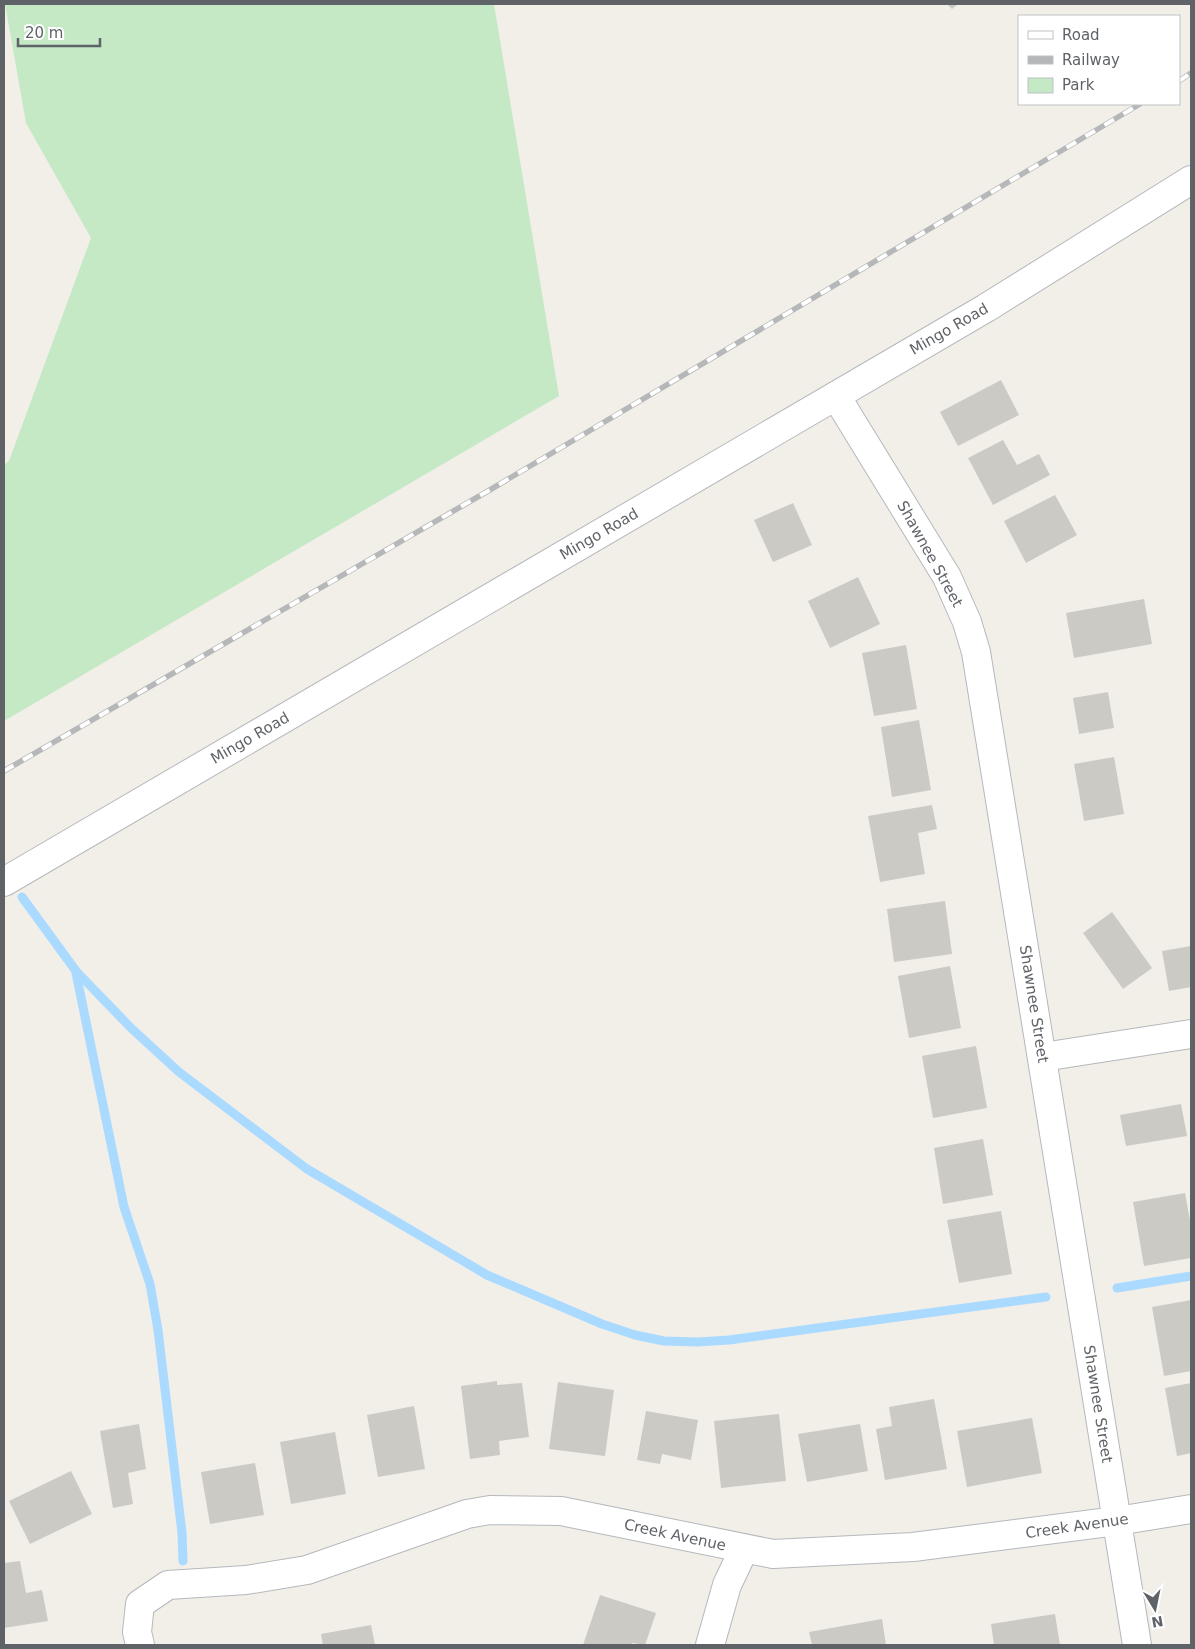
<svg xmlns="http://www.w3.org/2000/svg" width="1195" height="1649" viewBox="0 0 1195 1649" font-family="'DejaVu Sans',sans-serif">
<rect width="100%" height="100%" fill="#f1efe8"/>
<polygon fill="#c5e8c5" points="5,4 494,4 559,396 4,721 4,465 9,461 91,238 26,123"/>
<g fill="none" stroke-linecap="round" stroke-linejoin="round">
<g stroke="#aadaff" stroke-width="9">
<polyline points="22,897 76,971 131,1028 179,1072 307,1169 487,1275 602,1324 635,1335 664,1341 697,1342 729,1340 1046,1297"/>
<polyline points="76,973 124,1207 150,1284 158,1330 182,1533 183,1561"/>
<polyline points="1117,1288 1191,1276"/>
</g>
</g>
<g fill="#cccac5">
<polygon points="947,4 958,4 952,9"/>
<polygon points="1001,380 1019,415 958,446 940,412"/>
<polygon points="1003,440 1017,465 1039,454 1050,475 993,505 968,458"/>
<polygon points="1055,495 1077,535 1026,563 1004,521"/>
<polygon points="793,503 812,545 773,562 754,520"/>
<polygon points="858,577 880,624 830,648 808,601"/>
<polygon points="1144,599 1152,644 1074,658 1066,613"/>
<polygon points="906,645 917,709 874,716 862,653"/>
<polygon points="1108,692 1114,728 1079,734 1073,698"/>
<polygon points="919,720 931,790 892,797 881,727"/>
<polygon points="1114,757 1124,814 1084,821 1074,764"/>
<polygon points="932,805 937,829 918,833 925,874 880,882 868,816"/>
<polygon points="945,901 952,954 894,962 887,909"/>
<polygon points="1112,912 1152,968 1123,989 1083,933"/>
<polygon points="1191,946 1191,987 1169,991 1162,951"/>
<polygon points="950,966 961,1028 909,1038 898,976"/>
<polygon points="976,1046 987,1108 933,1118 922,1056"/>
<polygon points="1181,1104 1187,1136 1126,1146 1120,1115"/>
<polygon points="983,1139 993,1195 943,1204 934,1148"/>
<polygon points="1185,1193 1191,1226 1191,1258 1144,1266 1133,1202"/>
<polygon points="1001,1211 1012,1274 959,1283 947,1220"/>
<polygon points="1191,1300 1191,1371 1164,1376 1152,1307"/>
<polygon points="497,1381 497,1385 522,1383 529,1437 499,1441 500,1455 470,1459 461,1386"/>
<polygon points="558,1382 614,1390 605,1456 549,1449"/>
<polygon points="1191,1383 1191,1453 1177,1456 1165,1388"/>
<polygon points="934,1399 947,1469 885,1480 876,1429 892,1426 889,1407"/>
<polygon points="414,1406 425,1469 378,1477 367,1415"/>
<polygon points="646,1411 698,1420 691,1460 662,1454 660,1464 637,1460"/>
<polygon points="779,1414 786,1481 721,1488 714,1421"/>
<polygon points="1032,1418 1042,1473 967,1487 957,1431"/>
<polygon points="139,1424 146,1469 128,1473 133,1504 113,1508 100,1431"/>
<polygon points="860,1424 868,1471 807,1482 798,1434"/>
<polygon points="335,1432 346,1494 291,1504 280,1442"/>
<polygon points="255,1463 264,1515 210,1524 201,1472"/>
<polygon points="71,1471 92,1514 30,1544 9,1501"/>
<polygon points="20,1561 26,1593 42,1590 48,1621 4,1628 4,1563"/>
<polygon points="600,1595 656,1613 645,1645 632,1643 631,1645 583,1645"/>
<polygon points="1055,1614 1060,1645 994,1645 991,1624"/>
<polygon points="882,1619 886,1645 812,1645 809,1632"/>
<polygon points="371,1625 375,1645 323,1645 321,1634"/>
</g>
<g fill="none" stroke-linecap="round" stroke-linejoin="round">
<defs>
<g id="minor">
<polyline points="836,396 947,577 967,622 976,652 1137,1645"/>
<polyline points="4,882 986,308 1191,180"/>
<polyline points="1043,1057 1191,1034"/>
<polyline points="140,1645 137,1632 140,1604 168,1585 246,1580 307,1570 467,1514 490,1510 561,1511 773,1554 913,1547 1117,1521 1191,1509"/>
<polyline points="710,1645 727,1585 744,1549"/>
</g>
</defs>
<use href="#minor" stroke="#b5b8bc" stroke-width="30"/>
<use href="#minor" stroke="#fff" stroke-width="28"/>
<defs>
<g id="rail">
<polyline points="1179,81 1191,73"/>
<polyline points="4,771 488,491 1140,104"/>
</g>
</defs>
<use href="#rail" stroke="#b6b7b8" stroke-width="5.5"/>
<use href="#rail" stroke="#fff" stroke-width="4" stroke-dasharray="11" stroke-linecap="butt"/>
</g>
<g text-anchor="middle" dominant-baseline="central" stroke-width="5" stroke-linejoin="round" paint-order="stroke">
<g font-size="15" fill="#5f6368" stroke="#fff">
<text transform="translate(949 329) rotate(-30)">Mingo Road</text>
<text transform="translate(599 534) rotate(-30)">Mingo Road</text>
<text transform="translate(930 554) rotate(61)">Shawnee Street</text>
<text transform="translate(250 738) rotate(-30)">Mingo Road</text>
<text transform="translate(1034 1004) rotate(81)">Shawnee Street</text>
<text transform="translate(1098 1404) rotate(81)">Shawnee Street</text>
<text transform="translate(1077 1526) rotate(-8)">Creek Avenue</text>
<text transform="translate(675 1535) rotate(12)">Creek Avenue</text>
</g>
</g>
<rect width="1195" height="1649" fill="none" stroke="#5f6368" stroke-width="10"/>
<rect x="1018" y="15" width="162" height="90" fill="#ffffff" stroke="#bfc1c3"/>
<rect x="1028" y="31" width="25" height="8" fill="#ffffff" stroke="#bfc1c3"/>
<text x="1062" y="40" font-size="15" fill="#5f6368">Road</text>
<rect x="1028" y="56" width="25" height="8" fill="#b6b7b8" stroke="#bfc1c3"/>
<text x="1062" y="65" font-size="15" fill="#5f6368">Railway</text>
<rect x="1028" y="78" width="25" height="15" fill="#c5e8c5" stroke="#bfc1c3"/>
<text x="1062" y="90" font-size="15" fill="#5f6368">Park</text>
<g transform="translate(1155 1609) rotate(170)" stroke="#ffffff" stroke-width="4" paint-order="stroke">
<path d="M0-4L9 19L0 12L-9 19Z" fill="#5f6368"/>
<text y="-8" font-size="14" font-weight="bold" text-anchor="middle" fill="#5f6368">N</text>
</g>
<path d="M18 38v8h82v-8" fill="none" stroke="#5f6368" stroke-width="2.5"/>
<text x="25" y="38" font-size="15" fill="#5f6368" stroke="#ffffff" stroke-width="4" paint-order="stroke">20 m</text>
</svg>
